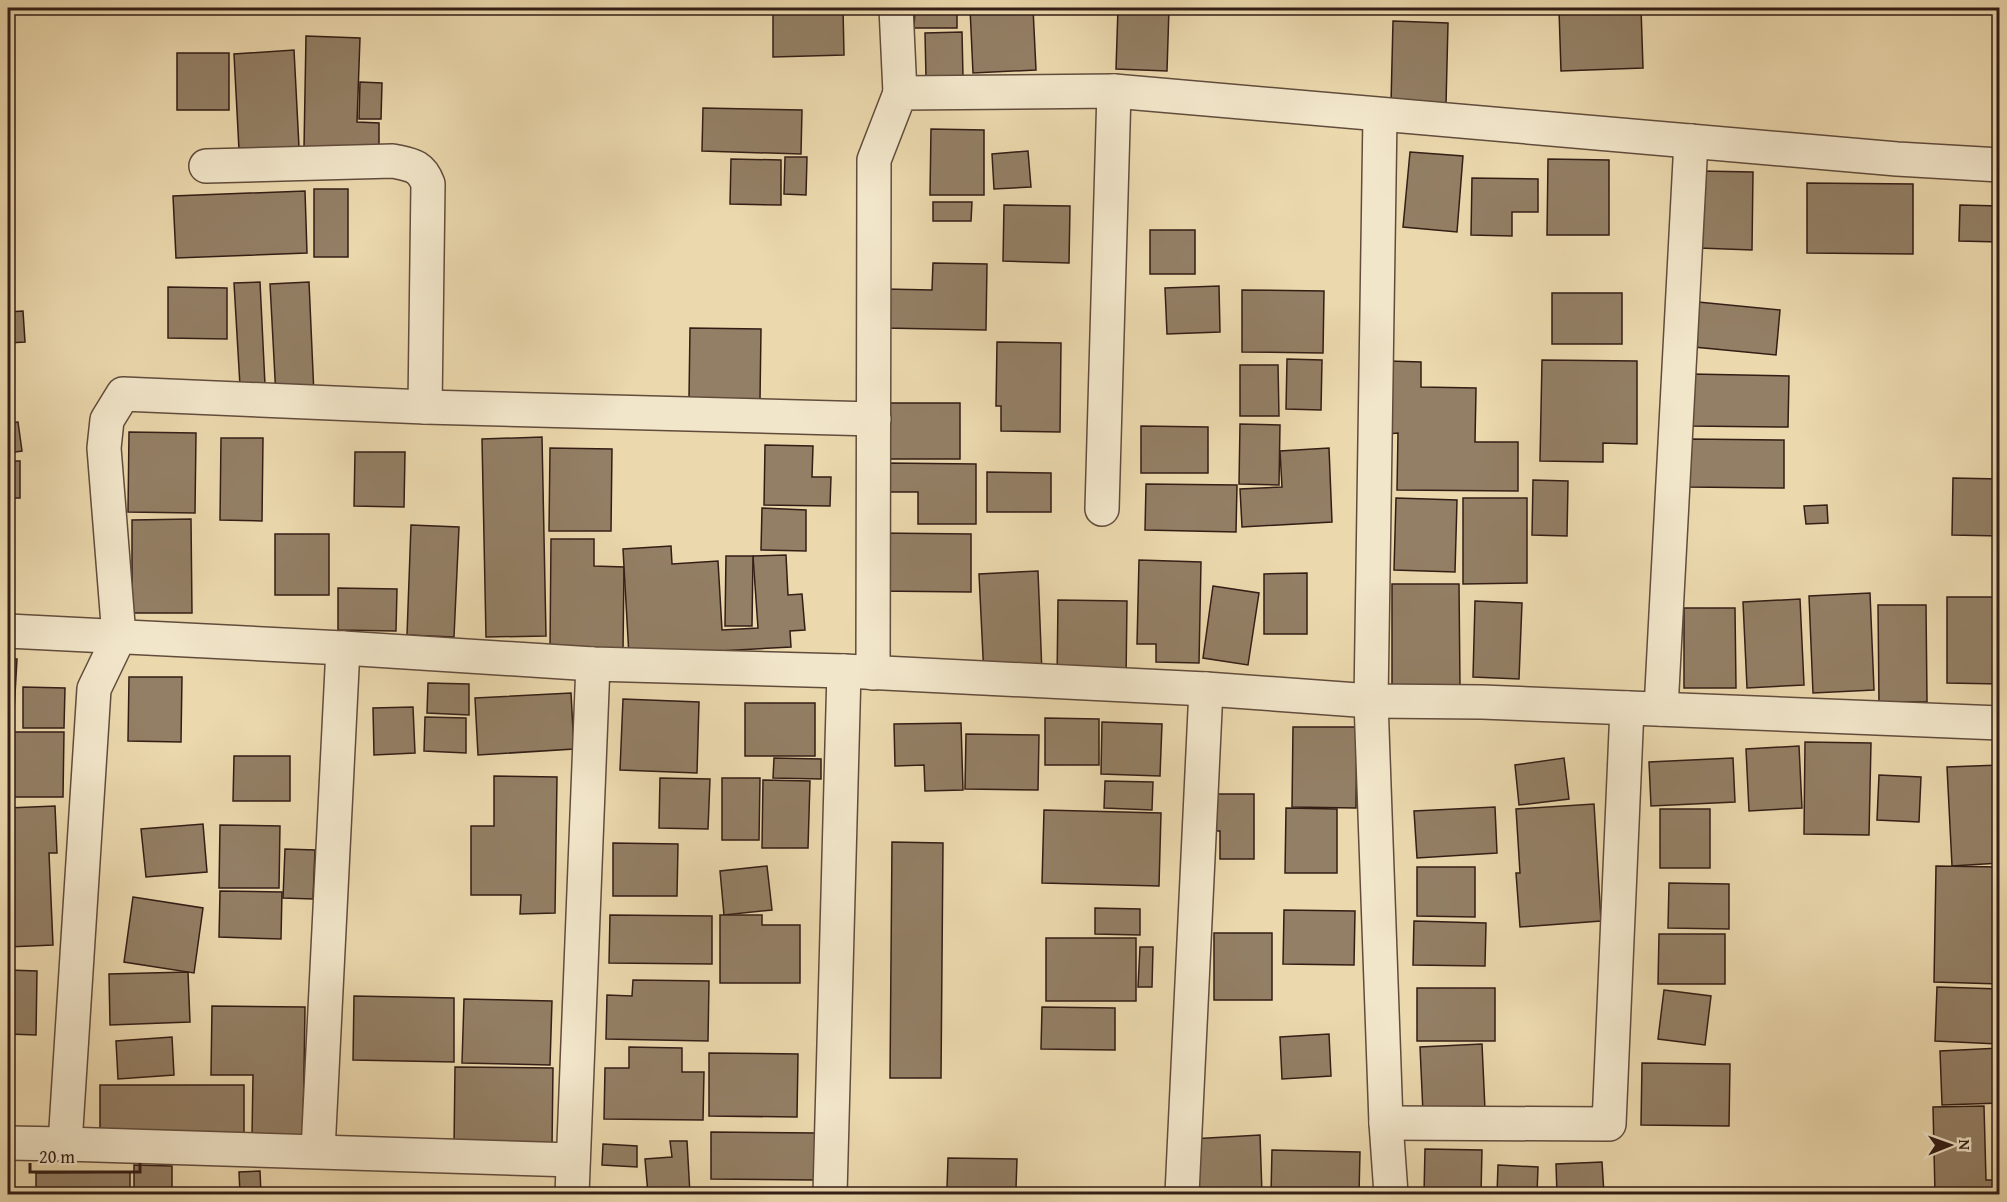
<svg xmlns="http://www.w3.org/2000/svg" width="2007" height="1202" viewBox="0 0 2007 1202" font-family="'Gentium Book Plus',serif">
<style>
.building{fill:#937f65;stroke:#331e16;stroke-width:1.5}
.lines{fill:none;stroke-linecap:round;stroke-linejoin:round}
.street-casing{stroke:#614c3c;stroke-width:36}
.street{stroke:#f2e6ca;stroke-width:33}
</style>
<rect width="100%" height="100%" fill="#ebd8ad"/>
<filter id="stains"><feTurbulence type="fractalNoise" baseFrequency=".00333" numOctaves="4"/><feColorMatrix values="0 0 0 0 .2 0 0 0 0 .09 0 0 0 0 .02 0 0 0 .5 -.17"/></filter>
<radialGradient id="worn" r=".72"><stop offset=".6" stop-color="#630" stop-opacity="0"/><stop offset="1" stop-color="#630" stop-opacity=".3"/></radialGradient>
<g class="building">
<polygon points="773,8 843,8 844,55 773,57"/>
<polygon points="915,8 957,8 957,28 914,28"/>
<polygon points="970,8 1033,8 1036,70 973,73"/>
<polygon points="1118,8 1169,8 1167,71 1116,69"/>
<polygon points="1620,8 1641,8 1643,68 1561,71 1559,10"/>
<rect x="1707" y="8" width="112" height="2"/>
<polygon points="1393,21 1448,23 1446,105 1391,104"/>
<polygon points="962,32 963,77 926,78 925,33"/>
<polygon points="306,36 360,38 357,122 379,123 379,149 304,148"/>
<polygon points="294,50 299,147 239,150 234,54"/>
<rect x="177" y="53" width="52" height="57"/>
<polygon points="360,82 382,83 381,119 359,119"/>
<polygon points="703,108 802,110 801,154 702,151"/>
<polygon points="931,129 984,130 984,195 930,195"/>
<polygon points="1028,151 1031,187 994,189 992,154"/>
<polygon points="1410,152 1463,156 1457,232 1403,227"/>
<polygon points="785,157 807,157 806,195 784,194"/>
<polygon points="731,159 781,160 781,205 730,204"/>
<polygon points="1548,159 1609,160 1609,235 1547,235"/>
<polygon points="1701,171 1753,172 1752,250 1699,248"/>
<polygon points="1472,178 1538,179 1538,212 1512,212 1512,236 1471,235"/>
<polygon points="1807,183 1913,184 1913,254 1807,253"/>
<rect x="314" y="189" width="34" height="68"/>
<polygon points="305,191 307,253 176,258 173,196"/>
<polygon points="933,202 972,202 971,221 933,221"/>
<polygon points="1004,205 1070,206 1069,263 1003,261"/>
<polygon points="1960,205 2000,206 2000,242 1959,241"/>
<rect x="1150" y="230" width="45" height="44"/>
<polygon points="933,263 987,264 986,330 885,328 886,289 932,290"/>
<polygon points="260,282 265,385 240,386 234,283"/>
<polygon points="309,282 314,395 276,397 270,284"/>
<polygon points="1219,286 1220,332 1167,334 1165,288"/>
<polygon points="168,287 227,288 227,339 168,338"/>
<polygon points="1242,290 1324,291 1323,353 1242,352"/>
<rect x="1552" y="293" width="70" height="51"/>
<polygon points="1698,302 1780,310 1776,355 1694,347"/>
<polygon points="23,311 25,342 8,343 8,312"/>
<polygon points="690,328 761,329 760,400 689,398"/>
<polygon points="997,342 1061,343 1060,432 1001,431 1001,406 996,406"/>
<polygon points="1287,359 1322,360 1321,410 1286,409"/>
<polygon points="1542,360 1637,361 1637,444 1603,443 1603,462 1540,461"/>
<polygon points="1388,361 1421,362 1421,387 1476,388 1475,442 1518,442 1518,491 1397,490 1398,433 1387,434"/>
<polygon points="1240,365 1278,365 1279,416 1240,416"/>
<polygon points="1691,374 1789,376 1788,427 1690,426"/>
<rect x="886" y="403" width="74" height="56"/>
<polygon points="18,422 22,451 8,453 8,423"/>
<polygon points="1240,424 1280,425 1279,485 1239,484"/>
<polygon points="1141,426 1208,427 1208,473 1141,473"/>
<polygon points="129,432 196,433 195,513 128,512"/>
<polygon points="542,437 546,636 486,637 482,439"/>
<polygon points="221,438 263,438 262,521 220,520"/>
<polygon points="1689,439 1784,440 1784,488 1688,487"/>
<polygon points="765,445 813,446 812,477 831,477 830,506 764,505"/>
<polygon points="550,448 612,449 611,531 549,531"/>
<polygon points="1329,448 1332,522 1242,527 1240,489 1282,487 1280,451"/>
<polygon points="355,452 405,452 404,507 354,506"/>
<rect x="8" y="461" width="12" height="37"/>
<polygon points="886,463 976,464 976,524 918,524 918,492 886,492"/>
<polygon points="987,472 1051,473 1051,512 987,512"/>
<polygon points="1953,478 2000,479 2000,536 1952,535"/>
<polygon points="1533,480 1568,481 1567,536 1532,535"/>
<polygon points="1146,484 1237,485 1236,532 1145,530"/>
<polygon points="1396,498 1457,500 1455,572 1394,570"/>
<polygon points="1463,498 1527,498 1527,583 1463,584"/>
<polygon points="1827,505 1828,523 1806,524 1804,506"/>
<polygon points="762,508 806,510 806,551 761,550"/>
<polygon points="191,519 192,613 132,613 132,520"/>
<polygon points="411,525 459,527 454,637 407,635"/>
<polygon points="877,533 971,534 971,592 876,591"/>
<rect x="275" y="534" width="54" height="61"/>
<polygon points="551,539 594,539 594,566 624,567 623,651 550,650"/>
<polygon points="671,546 672,564 718,561 722,630 758,628 753,556 786,555 788,595 802,594 805,630 790,631 791,647 629,656 623,549"/>
<polygon points="726,556 753,556 752,626 725,626"/>
<polygon points="1139,560 1201,562 1199,663 1156,662 1156,644 1137,644"/>
<polygon points="1038,571 1042,674 984,677 979,574"/>
<polygon points="1307,573 1307,634 1264,634 1264,574"/>
<polygon points="1392,584 1459,584 1460,687 1392,688"/>
<polygon points="1213,586 1259,593 1248,665 1203,658"/>
<polygon points="338,588 397,589 396,631 338,630"/>
<polygon points="1870,593 1874,690 1813,693 1809,596"/>
<polygon points="1947,597 2000,597 2000,684 1947,683"/>
<polygon points="1800,599 1804,685 1747,688 1743,602"/>
<polygon points="1058,600 1127,601 1126,681 1057,681"/>
<polygon points="1475,601 1522,603 1519,679 1473,677"/>
<polygon points="1878,605 1926,605 1927,702 1879,702"/>
<polygon points="1684,608 1735,608 1736,688 1684,688"/>
<polygon points="8,659 17,659 13,730 8,730"/>
<polygon points="129,677 182,677 181,742 128,741"/>
<polygon points="428,683 469,684 469,715 427,713"/>
<polygon points="23,687 65,688 64,728 23,728"/>
<polygon points="571,693 574,749 478,755 475,698"/>
<polygon points="623,699 699,702 697,773 620,770"/>
<rect x="745" y="703" width="70" height="53"/>
<polygon points="413,707 415,753 374,755 373,708"/>
<polygon points="425,717 466,718 466,753 424,751"/>
<polygon points="1045,718 1099,719 1099,765 1045,765"/>
<polygon points="1102,722 1162,724 1160,776 1101,774"/>
<polygon points="961,723 963,790 925,791 924,765 895,766 894,724"/>
<polygon points="1293,727 1357,727 1356,808 1292,807"/>
<polygon points="8,732 64,732 63,797 8,797"/>
<polygon points="966,734 1039,735 1038,790 965,789"/>
<polygon points="1805,742 1871,743 1869,835 1804,834"/>
<polygon points="1799,746 1802,808 1749,811 1746,749"/>
<polygon points="234,756 290,756 290,801 233,801"/>
<polygon points="774,758 821,759 821,779 773,778"/>
<polygon points="1564,758 1569,799 1519,805 1515,765"/>
<polygon points="1733,758 1735,802 1651,806 1649,762"/>
<polygon points="2000,765 2000,863 1952,866 1947,767"/>
<polygon points="1879,775 1921,777 1919,822 1877,820"/>
<polygon points="494,776 557,777 555,913 520,914 521,895 471,895 471,826 494,826"/>
<polygon points="660,778 710,779 708,829 659,828"/>
<polygon points="722,778 760,778 759,840 722,840"/>
<polygon points="763,780 810,781 808,848 762,848"/>
<polygon points="1105,781 1153,782 1152,810 1104,808"/>
<polygon points="1207,794 1254,794 1254,859 1220,859 1220,831 1206,831"/>
<polygon points="1594,804 1601,921 1520,927 1516,873 1520,873 1516,809"/>
<polygon points="55,806 57,853 49,853 53,945 8,947 8,808"/>
<polygon points="1495,807 1497,853 1417,858 1414,811"/>
<polygon points="1286,808 1337,809 1337,873 1285,873"/>
<rect x="1660" y="809" width="50" height="59"/>
<polygon points="1044,810 1161,813 1159,886 1042,883"/>
<polygon points="203,824 207,872 146,877 141,829"/>
<polygon points="220,825 280,826 279,888 219,888"/>
<polygon points="892,842 943,843 941,1078 890,1078"/>
<polygon points="613,843 678,844 677,896 613,896"/>
<polygon points="285,849 315,850 313,899 283,898"/>
<polygon points="767,866 772,910 724,915 720,871"/>
<polygon points="1936,866 2000,867 2000,984 1934,982"/>
<polygon points="1417,867 1475,867 1475,917 1417,916"/>
<polygon points="1669,883 1729,884 1729,929 1668,928"/>
<polygon points="220,891 282,892 281,939 219,937"/>
<polygon points="133,897 203,908 194,973 124,962"/>
<polygon points="1095,908 1140,909 1140,935 1095,934"/>
<polygon points="1284,910 1355,911 1354,965 1283,964"/>
<polygon points="610,915 712,916 712,964 609,963"/>
<polygon points="720,915 762,915 762,925 800,925 800,983 720,983"/>
<polygon points="1414,921 1486,923 1485,966 1413,965"/>
<rect x="1214" y="933" width="58" height="67"/>
<polygon points="1659,934 1725,934 1725,984 1658,984"/>
<rect x="1046" y="938" width="90" height="63"/>
<polygon points="1140,947 1153,947 1152,987 1138,987"/>
<polygon points="8,970 37,971 36,1035 8,1034"/>
<polygon points="188,972 190,1022 110,1025 109,974"/>
<polygon points="633,980 709,981 708,1041 606,1039 607,995 632,996"/>
<polygon points="1937,987 2000,989 1998,1044 1935,1041"/>
<rect x="1417" y="988" width="78" height="53"/>
<polygon points="1664,990 1711,996 1705,1045 1658,1039"/>
<polygon points="354,996 454,998 454,1062 353,1060"/>
<polygon points="464,999 552,1001 550,1065 462,1063"/>
<polygon points="212,1006 305,1007 303,1136 252,1136 253,1075 211,1075"/>
<polygon points="1042,1007 1115,1008 1115,1050 1041,1049"/>
<polygon points="1329,1034 1331,1076 1282,1079 1280,1037"/>
<polygon points="172,1037 174,1075 118,1079 116,1041"/>
<polygon points="1482,1044 1485,1110 1423,1113 1420,1047"/>
<polygon points="629,1047 682,1048 682,1072 704,1072 703,1120 604,1119 605,1068 629,1068"/>
<polygon points="2000,1048 2000,1103 1942,1105 1940,1051"/>
<polygon points="709,1053 798,1054 797,1117 709,1116"/>
<polygon points="1642,1063 1730,1064 1729,1126 1641,1125"/>
<polygon points="455,1067 553,1068 552,1147 454,1146"/>
<rect x="100" y="1085" width="144" height="52"/>
<polygon points="1984,1106 1986,1180 2000,1180 2000,1194 1935,1194 1933,1107"/>
<polygon points="711,1132 815,1133 815,1180 711,1179"/>
<polygon points="1260,1135 1262,1194 1194,1194 1191,1139"/>
<polygon points="670,1141 687,1141 690,1194 648,1194 645,1159 672,1157"/>
<polygon points="603,1144 637,1146 637,1167 602,1165"/>
<polygon points="1425,1149 1482,1150 1481,1194 1424,1194"/>
<polygon points="1272,1150 1360,1152 1359,1194 1271,1194"/>
<polygon points="948,1158 1017,1159 1016,1188 947,1188"/>
<polygon points="1602,1162 1604,1194 1557,1194 1556,1164"/>
<polygon points="134,1165 172,1166 172,1194 134,1194"/>
<polygon points="1498,1165 1538,1167 1537,1194 1497,1194"/>
<polygon points="260,1171 261,1194 240,1194 239,1172"/>
<polygon points="130,1172 130,1194 36,1194 36,1173"/>
</g>
<g class="lines">
<defs>
<g id="street">
<polyline points="896,8 900,93"/>
<polyline points="1380,115 1371,701 1386,1123 1391,1194"/>
<path d="M206,166L393,161C411,165 421,165 428,184L425,407"/>
<polyline points="1102,509 1114,91"/>
<polyline points="8,631 343,648 593,664 844,671 1206,689 1371,701 1482,702 2000,723"/>
<polyline points="873,673 874,160 900,93 1114,91 1897,159 2000,165"/>
<polyline points="1661,709 1691,141"/>
<polyline points="1386,1123 1609,1124 1627,708"/>
<polyline points="8,1143 65,1144 573,1160"/>
<polyline points="65,1144 94,689 119,637 104,448 107,420 123,394 425,407 874,419"/>
<polyline points="318,1151 343,648"/>
<polyline points="572,1194 593,664"/>
<polyline points="830,1194 844,671"/>
<polyline points="1182,1194 1206,689"/>
</g>
</defs>
<use href="#street" class="street-casing"/>
<use href="#street" class="street"/>
</g>
<rect width="2007" height="1202" fill="none" stroke="#ebd8ad" stroke-width="30"/>
<rect x="9" y="9" width="1989" height="1184" fill="none" stroke="#331e16" stroke-width="3"/>
<rect x="15" y="15" width="1977" height="1172" fill="none" stroke="#331e16" stroke-width="1.5"/>
<g transform="translate(1950 1145) rotate(89)" stroke="#f2e6ca" stroke-width="4.5" paint-order="stroke">
<path d="M0-4.5L10 22L0 15L-10 22Z" fill="#331e16"/>
<text y="-9" font-size="16" font-weight="bold" text-anchor="middle" fill="#331e16">N</text>
</g>
<path d="M30 1163v9h110v-9" fill="none" stroke="#331e16" stroke-width="3"/>
<text x="39" y="1163" font-size="18" fill="#331e16" stroke="#f2e6ca" stroke-width="4.5" paint-order="stroke">20 m</text>
<rect width="100%" height="100%" filter="url(#stains)"/>
<rect width="100%" height="100%" fill="url(#worn)"/>
</svg>
